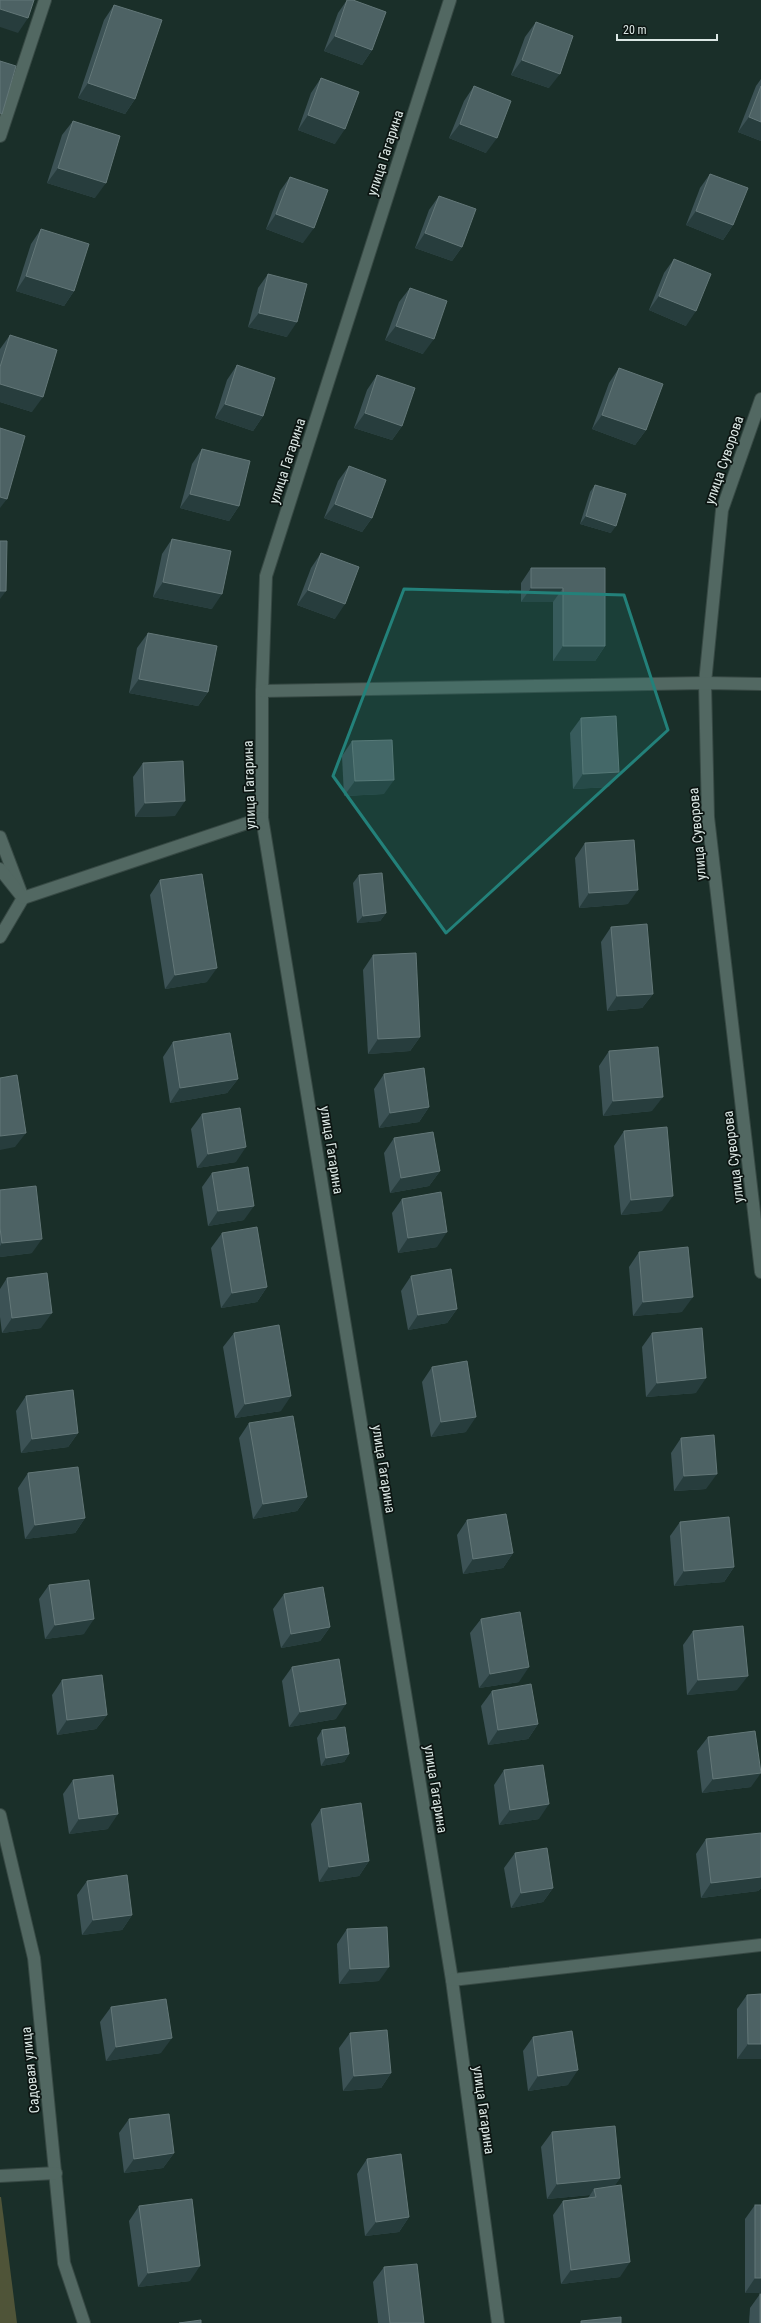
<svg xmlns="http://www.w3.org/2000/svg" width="761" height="2323" viewBox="0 0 761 2323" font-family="'Roboto Condensed',sans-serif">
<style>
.green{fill:#4f5438}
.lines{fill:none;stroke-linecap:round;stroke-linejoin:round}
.minor-casing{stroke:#374944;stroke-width:14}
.minor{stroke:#526862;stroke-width:12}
.wall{fill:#3c5255}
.shaded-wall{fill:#273d3d}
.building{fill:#4d6264;stroke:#637778}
.marked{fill:#23817a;fill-opacity:0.2;stroke:#23817a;stroke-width:3;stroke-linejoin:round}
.labels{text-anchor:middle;stroke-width:3.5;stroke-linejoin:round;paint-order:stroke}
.street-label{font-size:14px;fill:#dbe7e4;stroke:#0c1512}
</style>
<rect width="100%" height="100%" fill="#1a2f29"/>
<polygon class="green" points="0,2197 1,2197 17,2323 0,2323"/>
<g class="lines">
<defs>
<g id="minor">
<polyline points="450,0 266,576 262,691 262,818 452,1980 498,2323"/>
<polyline points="0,136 45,0"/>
<polyline points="761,399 722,510 705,683 708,817 761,1272"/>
<polyline points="262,691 705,683 761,684"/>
<polyline points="0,837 23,898 0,937"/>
<polyline points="0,869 23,898 262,818"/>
<polyline points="0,1815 34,1958 64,2263 84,2323"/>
<polyline points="452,1980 761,1945"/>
<polyline points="0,2176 56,2173"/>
</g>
</defs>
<use href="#minor" class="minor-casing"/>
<use href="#minor" class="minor"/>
</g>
<g class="wall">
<polygon points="347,0 353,0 372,50 362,65 324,51 338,13"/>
<polygon points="114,5 135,99 125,114 78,98 104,20"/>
<polygon points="536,22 549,88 511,75 525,37"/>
<polygon points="321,78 335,144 298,130 311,93"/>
<polygon points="761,79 761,141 738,132 756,86"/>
<polygon points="474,86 486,153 449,138 464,101"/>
<polygon points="73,121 95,198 47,183 62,135"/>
<polygon points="710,174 733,225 723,240 686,225 700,188"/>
<polygon points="290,177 303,243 266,229 280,191"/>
<polygon points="439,196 462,247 452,261 415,248 429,210"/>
<polygon points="41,229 74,291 64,306 16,291 31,244"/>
<polygon points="674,259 686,326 649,310 664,273"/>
<polygon points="268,274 287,337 248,327 258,288"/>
<polygon points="410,288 423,354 385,340 399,302"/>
<polygon points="10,335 32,412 0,402 0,349"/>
<polygon points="237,365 263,416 253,431 215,418 227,380"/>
<polygon points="619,368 646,430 635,445 592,429 609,383"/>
<polygon points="377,375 402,426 392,440 354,428 367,390"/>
<polygon points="202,449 239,506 229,521 180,508 192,464"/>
<polygon points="349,466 372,518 362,532 324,518 338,481"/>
<polygon points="595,485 611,533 580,524 590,492"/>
<polygon points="172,539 212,609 153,597 162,554"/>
<polygon points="321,553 335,619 297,605 311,568"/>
<polygon points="531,568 605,568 605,646 595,661 553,661 553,602 521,602 521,583"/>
<polygon points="148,633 208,692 198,706 129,693 137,648"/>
<polygon points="581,718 609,787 573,789 570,733"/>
<polygon points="352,741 384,794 344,796 342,756"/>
<polygon points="143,763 175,816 135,817 133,777"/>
<polygon points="585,843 628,904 579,908 575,858"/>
<polygon points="359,875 386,913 380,921 357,923 353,883"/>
<polygon points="160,880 207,982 165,989 150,895"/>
<polygon points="611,927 653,994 642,1008 607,1011 601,942"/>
<polygon points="373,955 420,1037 410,1051 368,1054 363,970"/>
<polygon points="173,1042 238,1079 227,1093 170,1103 163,1057"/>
<polygon points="609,1051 652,1111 603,1116 599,1066"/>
<polygon points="384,1074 429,1107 419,1122 379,1128 374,1089"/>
<polygon points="202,1114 236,1162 197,1168 191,1129"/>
<polygon points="624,1131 662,1211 621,1215 614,1146"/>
<polygon points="394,1138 440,1171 429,1186 390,1193 384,1153"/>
<polygon points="212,1173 244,1220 208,1226 202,1187"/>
<polygon points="0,1190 32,1253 0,1257"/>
<polygon points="402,1199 437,1247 398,1253 392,1213"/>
<polygon points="222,1233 267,1287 257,1302 221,1308 211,1248"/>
<polygon points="639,1252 682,1312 633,1316 629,1267"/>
<polygon points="411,1276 457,1309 447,1323 408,1330 401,1291"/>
<polygon points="7,1278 41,1328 2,1333 0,1317 0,1289"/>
<polygon points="234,1333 281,1411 235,1418 223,1347"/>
<polygon points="652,1333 696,1393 646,1397 642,1347"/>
<polygon points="432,1367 466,1432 431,1437 422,1382"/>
<polygon points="26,1396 78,1433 68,1447 21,1453 16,1411"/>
<polygon points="249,1423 307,1497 297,1511 253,1519 239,1438"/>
<polygon points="681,1438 706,1489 674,1491 671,1453"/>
<polygon points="28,1473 85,1518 75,1533 25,1539 18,1488"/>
<polygon points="467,1520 513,1553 503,1568 463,1574 457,1535"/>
<polygon points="680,1522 734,1567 724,1582 674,1586 670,1536"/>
<polygon points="49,1585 84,1634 45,1639 39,1599"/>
<polygon points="284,1594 330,1627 320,1641 281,1648 273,1609"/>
<polygon points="481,1619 519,1682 479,1688 470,1633"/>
<polygon points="693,1631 737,1690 687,1695 683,1645"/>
<polygon points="292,1667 336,1719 289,1727 282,1681"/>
<polygon points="62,1680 107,1715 96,1729 57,1735 52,1695"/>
<polygon points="492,1691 538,1724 528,1739 488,1745 481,1706"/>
<polygon points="322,1730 349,1754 344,1762 321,1766 317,1738"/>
<polygon points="708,1737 751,1787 702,1793 697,1751"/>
<polygon points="504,1770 539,1819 499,1825 494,1785"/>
<polygon points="73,1780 108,1829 69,1834 63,1794"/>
<polygon points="321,1809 369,1861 359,1876 319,1882 311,1824"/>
<polygon points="761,1833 761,1888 758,1891 701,1898 696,1854 706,1839"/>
<polygon points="515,1853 553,1888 543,1902 511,1908 504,1868"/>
<polygon points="87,1881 132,1915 122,1930 82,1935 77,1895"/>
<polygon points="347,1929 379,1981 339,1984 337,1944"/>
<polygon points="747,1995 761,2059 737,2059 737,2009"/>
<polygon points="111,2007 161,2053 106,2061 100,2022"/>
<polygon points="350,2033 391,2073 381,2088 343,2091 339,2048"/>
<polygon points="533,2037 568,2085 528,2091 523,2051"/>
<polygon points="129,2119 174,2153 163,2168 124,2173 119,2133"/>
<polygon points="552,2132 620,2178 614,2186 620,2277 561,2284 553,2215 563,2201 588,2198 590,2195 547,2199 541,2147"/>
<polygon points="367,2159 409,2217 399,2232 365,2236 357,2174"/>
<polygon points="755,2205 761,2293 745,2293 745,2219"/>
<polygon points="139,2206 190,2281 138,2287 129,2221"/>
<polygon points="384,2267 424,2323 378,2323 373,2282"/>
<polygon points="760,2294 761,2323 749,2323 750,2308"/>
</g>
<g class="shaded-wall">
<polygon points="0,9 28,18 18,33 0,27"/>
<polygon points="335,36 372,50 362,65 324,51"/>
<polygon points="522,60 560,74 549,88 511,75"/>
<polygon points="88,83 135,99 125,114 78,98"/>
<polygon points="308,115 345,129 335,144 298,130"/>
<polygon points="749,117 761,122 761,141 738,132"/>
<polygon points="460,124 497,138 486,153 449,138"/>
<polygon points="58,168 106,183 95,198 47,183"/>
<polygon points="696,211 733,225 723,240 686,225"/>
<polygon points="276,214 314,228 303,243 266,229"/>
<polygon points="425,233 462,247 452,261 415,248"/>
<polygon points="26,276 74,291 64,306 16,291"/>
<polygon points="659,296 696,311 686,326 649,310"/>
<polygon points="259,313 297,322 287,337 248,327"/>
<polygon points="396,326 434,339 423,354 385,340"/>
<polygon points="0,384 43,397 32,412 0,402"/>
<polygon points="225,404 263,416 253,431 215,418"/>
<polygon points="365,413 402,426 392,440 354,428"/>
<polygon points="602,415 646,430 635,445 592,429"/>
<polygon points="190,494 239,506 229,521 180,508"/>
<polygon points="0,497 7,499 0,508"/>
<polygon points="335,504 372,518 362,532 324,518"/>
<polygon points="586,516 616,526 611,533 580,524"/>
<polygon points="163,582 222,594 212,609 153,597"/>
<polygon points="531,588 563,588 553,602 521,602"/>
<polygon points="308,590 345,604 335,619 297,605"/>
<polygon points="0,591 6,591 0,599"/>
<polygon points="563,646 605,646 595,661 553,661"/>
<polygon points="139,679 208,692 198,706 129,693"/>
<polygon points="619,772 609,787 573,789 583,774"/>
<polygon points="394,780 384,794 344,796 355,781"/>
<polygon points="185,801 175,816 135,817 145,803"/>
<polygon points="638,890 628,904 579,908 589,893"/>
<polygon points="386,913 380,921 357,923 363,916"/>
<polygon points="217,968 207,982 165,989 175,975"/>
<polygon points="653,994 642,1008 607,1011 617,996"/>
<polygon points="420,1037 410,1051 368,1054 378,1039"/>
<polygon points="238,1079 227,1093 170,1103 180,1088"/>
<polygon points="663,1097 652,1111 603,1116 613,1101"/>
<polygon points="429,1107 419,1122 379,1128 390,1113"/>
<polygon points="26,1133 15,1147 0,1150 0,1136"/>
<polygon points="246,1147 236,1162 197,1168 208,1154"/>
<polygon points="440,1171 429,1186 390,1193 401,1178"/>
<polygon points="673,1196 662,1211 621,1215 631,1200"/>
<polygon points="254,1206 244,1220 208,1226 218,1211"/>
<polygon points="447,1232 437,1247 398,1253 408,1238"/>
<polygon points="42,1239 32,1253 0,1257 0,1246 2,1243"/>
<polygon points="267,1287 257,1302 221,1308 232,1293"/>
<polygon points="693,1297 682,1312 633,1316 643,1302"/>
<polygon points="457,1309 447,1323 408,1330 418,1315"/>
<polygon points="52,1313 41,1328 2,1333 12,1318"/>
<polygon points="706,1378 696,1393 646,1397 657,1383"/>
<polygon points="291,1396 281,1411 235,1418 245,1404"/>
<polygon points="476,1417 466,1432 431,1437 441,1422"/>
<polygon points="78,1433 68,1447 21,1453 32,1439"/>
<polygon points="717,1474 706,1489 674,1491 684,1476"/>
<polygon points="307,1497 297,1511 253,1519 263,1504"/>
<polygon points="85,1518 75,1533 25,1539 35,1525"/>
<polygon points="513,1553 503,1568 463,1574 473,1559"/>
<polygon points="734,1567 724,1582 674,1586 684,1571"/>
<polygon points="94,1619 84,1634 45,1639 55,1625"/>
<polygon points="330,1627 320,1641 281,1648 291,1634"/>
<polygon points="529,1667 519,1682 479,1688 490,1674"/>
<polygon points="748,1676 737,1690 687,1695 698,1680"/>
<polygon points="346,1704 336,1719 289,1727 300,1712"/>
<polygon points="107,1715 96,1729 57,1735 67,1720"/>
<polygon points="538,1724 528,1739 488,1745 498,1730"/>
<polygon points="349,1754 344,1762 321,1766 326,1758"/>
<polygon points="761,1773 751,1787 702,1793 713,1779"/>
<polygon points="549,1804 539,1819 499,1825 510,1810"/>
<polygon points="118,1814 108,1829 69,1834 79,1819"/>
<polygon points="369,1861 359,1876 319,1882 329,1867"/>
<polygon points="761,1877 761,1888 758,1891 701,1898 711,1883"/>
<polygon points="553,1888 543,1902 511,1908 521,1893"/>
<polygon points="132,1915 122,1930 82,1935 93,1920"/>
<polygon points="389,1967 379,1981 339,1984 350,1969"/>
<polygon points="172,2038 161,2053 106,2061 116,2047"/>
<polygon points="748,2044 761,2044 761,2059 737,2059"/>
<polygon points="578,2070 568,2085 528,2091 538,2076"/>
<polygon points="391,2073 381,2088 343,2091 354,2076"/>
<polygon points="174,2153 163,2168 124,2173 134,2159"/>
<polygon points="620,2178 610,2193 594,2189 590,2195 547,2199 557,2184"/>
<polygon points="409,2217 399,2232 365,2236 376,2222"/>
<polygon points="630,2262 620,2277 561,2284 571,2270"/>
<polygon points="200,2266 190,2281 138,2287 148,2273"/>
<polygon points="755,2278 761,2278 761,2293 745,2293"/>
</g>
<g class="building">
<polygon points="0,0 34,0 28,18 0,9"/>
<polygon points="347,0 353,0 386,12 372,50 335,36"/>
<polygon points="114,5 162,20 135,99 88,83"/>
<polygon points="536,22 573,36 560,74 522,60"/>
<polygon points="0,61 16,66 2,114 0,113"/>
<polygon points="321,78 359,92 345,129 308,115"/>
<polygon points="474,86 511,101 497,138 460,124"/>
<polygon points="761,86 761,122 749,117"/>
<polygon points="73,121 120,136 106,183 58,168"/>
<polygon points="710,174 748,188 733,225 696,211"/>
<polygon points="290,177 328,190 314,228 276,214"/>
<polygon points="439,196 476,209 462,247 425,233"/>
<polygon points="41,229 89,244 74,291 26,276"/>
<polygon points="674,259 711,274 696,311 659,296"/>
<polygon points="268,274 307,284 297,322 259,313"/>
<polygon points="410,288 447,301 434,339 396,326"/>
<polygon points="10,335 57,350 43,397 0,384 0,367"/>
<polygon points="237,365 275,378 263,416 225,404"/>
<polygon points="619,368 663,384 646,430 602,415"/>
<polygon points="377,375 415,388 402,426 365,413"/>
<polygon points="0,428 25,436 7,499 0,497"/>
<polygon points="202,449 250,461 239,506 190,494"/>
<polygon points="349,466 386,480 372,518 335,504"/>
<polygon points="595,485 626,494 616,526 586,516"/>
<polygon points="172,539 231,551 222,594 163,582"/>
<polygon points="0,541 7,541 6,591 0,591"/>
<polygon points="321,553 359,567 345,604 308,590"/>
<polygon points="531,568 605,568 605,646 563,646 563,588 531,588"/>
<polygon points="148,633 217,646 208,692 139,679"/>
<polygon points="616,716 619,772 583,774 581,718"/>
<polygon points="392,740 394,780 355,781 352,741"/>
<polygon points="183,761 185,801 145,803 143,763"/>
<polygon points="634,840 638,890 589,893 585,843"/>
<polygon points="382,873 386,913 363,916 359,875"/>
<polygon points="202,874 217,968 175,975 160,880"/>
<polygon points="647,924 653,994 617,996 611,927"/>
<polygon points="416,953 420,1037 378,1039 373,955"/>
<polygon points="230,1033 238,1079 180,1088 173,1042"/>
<polygon points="658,1047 663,1097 613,1101 609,1051"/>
<polygon points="424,1068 429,1107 390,1113 384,1074"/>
<polygon points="17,1075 26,1133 0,1136 0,1078"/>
<polygon points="240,1108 246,1147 208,1154 202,1114"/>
<polygon points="667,1127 673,1196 631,1200 624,1131"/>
<polygon points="433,1132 440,1171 401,1178 394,1138"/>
<polygon points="248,1167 254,1206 218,1211 212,1173"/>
<polygon points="36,1186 42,1239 2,1243 0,1228 0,1190"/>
<polygon points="441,1192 447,1232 408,1238 402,1199"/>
<polygon points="257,1227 267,1287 232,1293 222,1233"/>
<polygon points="688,1247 693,1297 643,1302 639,1252"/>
<polygon points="451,1269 457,1309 418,1315 411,1276"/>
<polygon points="47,1273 52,1313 12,1318 7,1278"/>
<polygon points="279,1325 291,1396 245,1404 234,1333"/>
<polygon points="702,1328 706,1378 657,1383 652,1333"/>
<polygon points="467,1361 476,1417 441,1422 432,1367"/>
<polygon points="73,1390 78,1433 32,1439 26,1396"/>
<polygon points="293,1416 307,1497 263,1504 249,1423"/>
<polygon points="714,1435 717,1474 684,1476 681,1438"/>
<polygon points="78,1467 85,1518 35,1525 28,1473"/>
<polygon points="506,1514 513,1553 473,1559 467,1520"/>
<polygon points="729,1517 734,1567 684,1571 680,1522"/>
<polygon points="89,1580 94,1619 55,1625 49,1585"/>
<polygon points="323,1587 330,1627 291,1634 284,1594"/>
<polygon points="520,1612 529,1667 490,1674 481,1619"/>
<polygon points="743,1626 748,1676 698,1680 693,1631"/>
<polygon points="339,1659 346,1704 300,1712 292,1667"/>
<polygon points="102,1675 107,1715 67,1720 62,1680"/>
<polygon points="531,1684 538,1724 498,1730 492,1691"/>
<polygon points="345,1727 349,1754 326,1758 322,1730"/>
<polygon points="755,1731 761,1773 713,1779 708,1737"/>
<polygon points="543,1765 549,1804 510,1810 504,1770"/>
<polygon points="113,1775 118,1814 79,1819 73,1780"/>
<polygon points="361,1803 369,1861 329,1867 321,1809"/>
<polygon points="761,1833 761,1877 711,1883 706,1839"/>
<polygon points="547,1848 553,1888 521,1893 515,1853"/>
<polygon points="127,1875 132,1915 93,1920 87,1881"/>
<polygon points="387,1927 389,1967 350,1969 347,1929"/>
<polygon points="761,1994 761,2044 748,2044 747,1995"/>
<polygon points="166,1999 172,2038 116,2047 111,2007"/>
<polygon points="387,2030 391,2073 354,2076 350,2033"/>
<polygon points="572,2031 578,2070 538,2076 533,2037"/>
<polygon points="169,2114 174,2153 134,2159 129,2119"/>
<polygon points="615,2126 620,2178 557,2184 552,2132"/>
<polygon points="401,2154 409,2217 376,2222 367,2159"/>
<polygon points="621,2185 630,2262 571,2270 563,2201 596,2197 594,2189"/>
<polygon points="192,2199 200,2266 148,2273 139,2206"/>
<rect x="755" y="2205" width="6" height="73"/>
<polygon points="417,2264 424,2323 390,2323 384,2267"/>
<rect x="760" y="2294" width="1" height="29"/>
<polygon points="621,2317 621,2323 581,2323 581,2321"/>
<polygon points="201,2320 201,2323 179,2323"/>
</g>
<path class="marked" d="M404,589L624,595L668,730L446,933L333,776Z"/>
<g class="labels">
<g class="street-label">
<text transform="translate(385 153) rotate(-72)" y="5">улица Гагарина</text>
<text transform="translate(724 460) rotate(-71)" y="5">улица Суворова</text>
<text transform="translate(287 461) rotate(-72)" y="5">улица Гагарина</text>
<text transform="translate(249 785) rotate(-92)" y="5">улица Гагарина</text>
<text transform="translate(697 834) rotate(-95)" y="5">улица Суворова</text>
<text transform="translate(332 1150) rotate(81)" y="5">улица Гагарина</text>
<text transform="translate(733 1157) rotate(-97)" y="5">улица Суворова</text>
<text transform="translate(384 1469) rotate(81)" y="5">улица Гагарина</text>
<text transform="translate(436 1789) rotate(81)" y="5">улица Гагарина</text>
<text transform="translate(30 2070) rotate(-96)" y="5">Садовая улица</text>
<text transform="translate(484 2110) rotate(82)" y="5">улица Гагарина</text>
</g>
</g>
<path d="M617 34v6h100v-6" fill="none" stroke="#dbe7e4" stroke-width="2"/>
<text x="623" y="34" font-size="12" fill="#dbe7e4" stroke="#0c1512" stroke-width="3" paint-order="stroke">20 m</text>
</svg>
